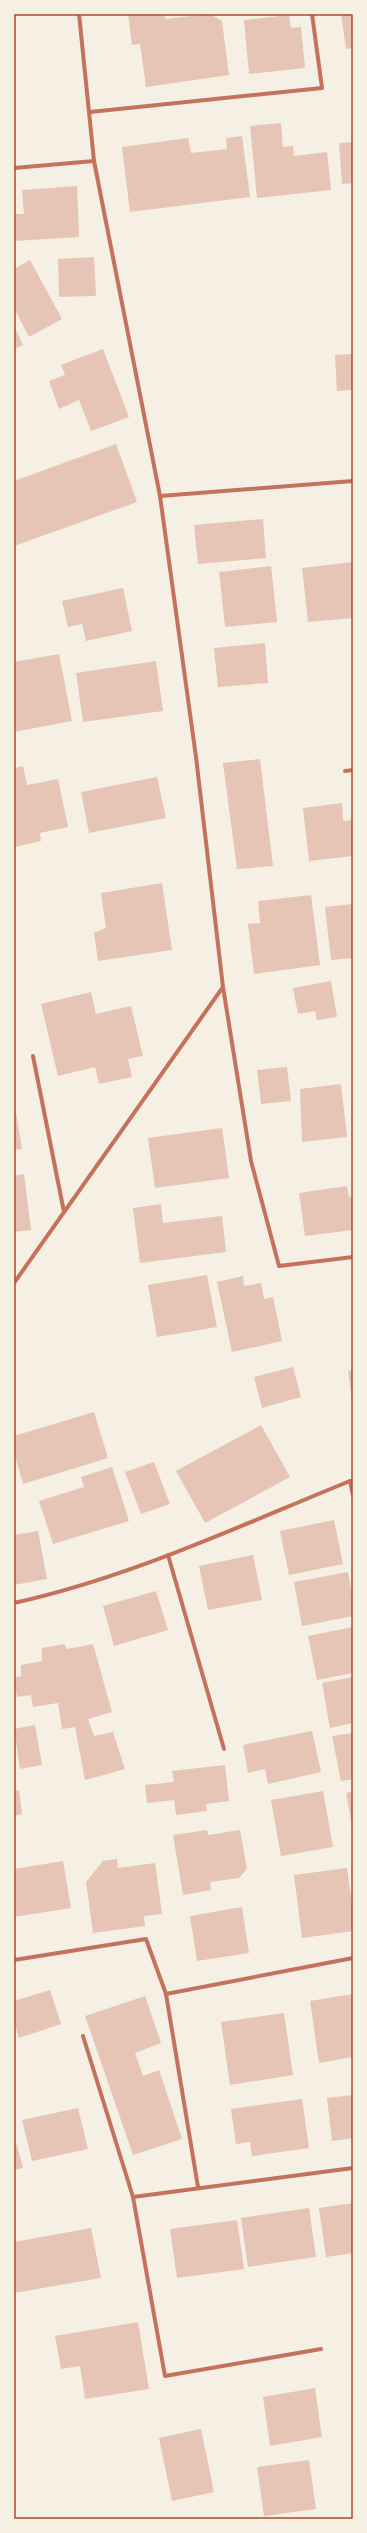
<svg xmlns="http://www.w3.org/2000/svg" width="367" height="2533" viewBox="0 0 367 2533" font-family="Helvetica,sans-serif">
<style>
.building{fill:#e6c5b7}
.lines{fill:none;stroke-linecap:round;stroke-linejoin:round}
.minor{stroke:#c5725c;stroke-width:4}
.neatline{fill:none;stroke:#b5482f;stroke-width:1.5}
</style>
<rect width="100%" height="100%" fill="#f6efe4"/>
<g class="building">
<polygon points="128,14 165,14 165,19 210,14 222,21 229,75 146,87 140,44 132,45"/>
<polygon points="341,14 353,14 353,48 346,49"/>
<polygon points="289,15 291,28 301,27 305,68 249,74 244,20"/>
<polygon points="281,123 283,147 293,146 294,156 327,152 331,190 257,198 250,126"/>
<polygon points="242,136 250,197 130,212 122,147 188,138 191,153 227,149 226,138"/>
<polygon points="353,142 353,183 342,184 339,143"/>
<polygon points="77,186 79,237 14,241 14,214 24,214 22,190"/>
<polygon points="94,257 96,296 59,297 58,259"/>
<polygon points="30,260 62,319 29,337 14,308 14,269"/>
<polygon points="14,326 23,345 14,349"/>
<polygon points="103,349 129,417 91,431 79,400 59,409 49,381 65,375 61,365"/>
<polygon points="353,354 353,390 337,391 335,355"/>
<polygon points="116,444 137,502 14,546 14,481"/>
<polygon points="263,519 266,558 198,564 194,525"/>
<polygon points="353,562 353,618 308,622 302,568"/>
<polygon points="271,566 277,622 225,627 219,572"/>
<polygon points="123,588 132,631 86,641 82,624 68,627 62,601"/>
<polygon points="265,643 268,683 218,687 214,648"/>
<polygon points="59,654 72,721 14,732 14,662"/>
<polygon points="156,661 163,711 83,722 76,673"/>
<polygon points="260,759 273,866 237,869 223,763"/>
<polygon points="23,766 27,785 58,779 68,827 40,833 41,841 14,847 14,768"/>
<polygon points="157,777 166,818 89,833 81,792"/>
<polygon points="342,803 343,821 353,820 353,856 309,861 303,808"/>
<polygon points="162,883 172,950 98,961 94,933 106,928 101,893"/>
<polygon points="311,895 320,965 254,974 248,924 260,923 258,901"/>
<polygon points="353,904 353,958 331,960 325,907"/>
<polygon points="331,981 337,1017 317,1020 315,1011 298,1014 293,988"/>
<polygon points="91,992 96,1014 131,1006 143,1056 128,1059 132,1077 99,1084 95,1067 58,1076 41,1004"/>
<polygon points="287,1067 291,1101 261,1104 257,1070"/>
<polygon points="341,1084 347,1137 302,1142 300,1089"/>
<polygon points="14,1101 22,1149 14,1150"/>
<polygon points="222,1128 229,1178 155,1188 148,1138"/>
<polygon points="24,1174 31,1230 14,1232 14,1176"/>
<polygon points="347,1186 349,1197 353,1196 353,1230 305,1236 299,1193"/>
<polygon points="161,1204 163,1223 222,1216 226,1252 140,1263 133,1208"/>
<polygon points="207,1275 217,1327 157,1337 148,1285"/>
<polygon points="243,1276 244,1286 261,1283 264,1299 273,1297 282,1341 232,1352 217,1282"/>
<polygon points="293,1367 301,1397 262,1408 254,1377"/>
<polygon points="353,1370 353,1398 352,1398 348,1371"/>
<polygon points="94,1412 108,1458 23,1484 14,1452 14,1436"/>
<polygon points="261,1425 290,1477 205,1523 176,1471"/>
<polygon points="154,1462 170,1504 141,1514 125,1472"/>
<polygon points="112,1467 129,1521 53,1544 39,1501 84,1487 81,1477"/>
<polygon points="334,1520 343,1564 289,1575 280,1531"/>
<polygon points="38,1531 47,1579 14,1585 14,1535"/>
<polygon points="253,1555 262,1600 208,1610 199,1566"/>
<polygon points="348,1572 353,1601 353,1616 302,1626 294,1582"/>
<polygon points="156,1591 168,1630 114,1646 103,1606"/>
<polygon points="353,1627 353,1673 317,1680 308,1636"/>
<polygon points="64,1644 67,1649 93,1644 112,1712 88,1719 94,1736 113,1732 125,1769 85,1780 75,1727 62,1729 58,1703 33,1707 31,1695 17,1697 14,1678 21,1676 21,1665 42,1661 42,1648"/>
<polygon points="353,1677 353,1723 330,1728 322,1683"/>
<polygon points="35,1725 42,1765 20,1769 14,1729"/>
<polygon points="312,1731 321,1772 268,1784 265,1769 248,1773 243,1745"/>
<polygon points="353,1733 353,1779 341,1781 332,1736"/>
<polygon points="225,1765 229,1801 206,1804 207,1811 176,1815 174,1800 147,1803 145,1785 174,1782 172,1771"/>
<polygon points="19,1790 22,1814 14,1816 14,1791"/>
<polygon points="323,1791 333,1847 281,1856 271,1800"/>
<polygon points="353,1791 353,1826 352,1826 346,1793"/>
<polygon points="207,1830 208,1835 240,1830 247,1869 239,1878 210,1882 211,1890 183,1895 173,1835"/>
<polygon points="117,1859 118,1868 155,1863 162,1914 144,1916 145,1926 93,1933 86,1882 103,1861"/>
<polygon points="63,1861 71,1908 14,1917 14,1869"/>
<polygon points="347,1868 353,1912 353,1931 302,1938 294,1875"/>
<polygon points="242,1907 249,1953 197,1961 190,1916"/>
<polygon points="50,1990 61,2024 19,2038 14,2021 14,2001"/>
<polygon points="353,1994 353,2057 319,2063 310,2001"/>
<polygon points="145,1996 161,2043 135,2053 143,2076 159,2070 182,2139 133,2155 85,2016"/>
<polygon points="284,2013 293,2075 230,2085 221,2022"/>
<polygon points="353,2095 353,2138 332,2141 327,2098"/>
<polygon points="302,2099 309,2148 252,2156 250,2142 236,2144 231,2109"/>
<polygon points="78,2108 88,2149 32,2161 22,2120"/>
<polygon points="14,2135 23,2168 14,2170"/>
<polygon points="353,2203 353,2253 326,2257 319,2208"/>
<polygon points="309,2208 316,2257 248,2267 241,2218"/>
<polygon points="237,2220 244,2269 177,2278 170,2229"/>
<polygon points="91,2228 101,2278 14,2293 14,2242"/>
<polygon points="138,2322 149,2389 85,2399 80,2366 61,2369 55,2336"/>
<polygon points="315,2388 322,2437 270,2446 263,2397"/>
<polygon points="201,2429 214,2492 172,2501 159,2438"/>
<polygon points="309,2460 316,2509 264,2516 257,2467"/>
</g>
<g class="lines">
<g class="minor">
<polyline points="79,14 94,161 160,496 196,757 223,987 251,1161 279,1266 353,1257"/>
<polyline points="90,112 322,88 312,14"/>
<polyline points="14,168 94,161"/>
<polyline points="160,496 353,481"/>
<polyline points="345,771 353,770"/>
<polyline points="33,1056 64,1212"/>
<polyline points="14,1283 223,987"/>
<polyline points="350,1481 353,1495"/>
<polyline points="168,1555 224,1749"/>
<path d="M14,1603C131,1577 239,1526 350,1481L353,1482"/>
<polyline points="14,1960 146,1939 166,1994 353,1958"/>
<polyline points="166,1994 198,2187"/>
<polyline points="83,2036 133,2197 165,2376 321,2349"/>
<polyline points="133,2197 353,2168"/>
</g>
</g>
<rect width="367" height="2533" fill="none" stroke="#f6efe4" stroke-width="30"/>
<rect x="15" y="15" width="337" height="2503" class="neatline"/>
</svg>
